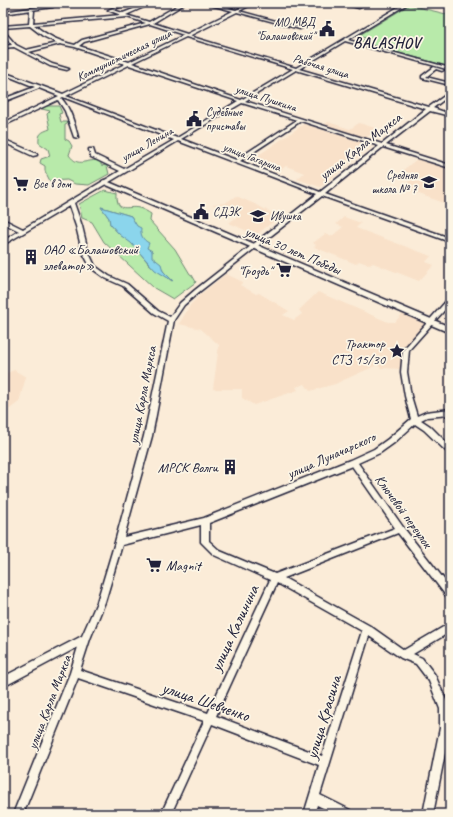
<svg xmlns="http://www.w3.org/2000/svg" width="453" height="817" viewBox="0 0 453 817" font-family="Caveat,sans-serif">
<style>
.built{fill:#f9e1c9}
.green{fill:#b8eaaa;stroke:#6d8672;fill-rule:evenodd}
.water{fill:#8bd5ec;stroke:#618da5}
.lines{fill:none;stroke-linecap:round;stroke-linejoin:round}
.minor-casing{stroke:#22223b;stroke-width:3}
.major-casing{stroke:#22223b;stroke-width:3}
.minor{fill:#fcf5e5;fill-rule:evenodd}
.major{fill:#fcf5e5;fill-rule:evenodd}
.labels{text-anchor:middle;stroke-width:3.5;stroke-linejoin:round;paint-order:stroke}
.far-poi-label{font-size:12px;fill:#22223b;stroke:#fcf5e5;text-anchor:start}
.far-street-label{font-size:12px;fill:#22223b;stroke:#fcf5e5}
.street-label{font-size:14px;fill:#22223b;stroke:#fcf5e5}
.poi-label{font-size:14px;fill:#22223b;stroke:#fcf5e5;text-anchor:end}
.far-district-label{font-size:15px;font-weight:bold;letter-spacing:1px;fill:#22223b;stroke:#fcf5e5}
.near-street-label{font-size:17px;fill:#22223b;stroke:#fcf5e5}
</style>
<rect width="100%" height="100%" fill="#fbecd8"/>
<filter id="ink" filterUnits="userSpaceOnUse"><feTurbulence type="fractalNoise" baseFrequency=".025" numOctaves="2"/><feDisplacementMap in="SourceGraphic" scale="8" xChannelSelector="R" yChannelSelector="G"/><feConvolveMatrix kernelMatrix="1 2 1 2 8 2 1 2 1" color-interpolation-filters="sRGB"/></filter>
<g filter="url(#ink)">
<g class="built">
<polygon points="328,122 350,129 359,123 378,129 364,139 324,125"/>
<polygon points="304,124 372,146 320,187 297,179 304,173 286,166 278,172 250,161"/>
<polygon points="417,159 450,169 450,201 447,204 402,188 415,176 402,171"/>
<polygon points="236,196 257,205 279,217 256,235 229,223 239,215 212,204 225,203"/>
<polygon points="344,217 361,223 356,228 431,256 426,262 434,265 419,281 373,263 370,265 359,261 356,264 314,247 316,245 313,243 325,234 332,236 343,227 336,224"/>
<polygon points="226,274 243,282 240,285 256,294 259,293 289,311 283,315 294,320 302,314 299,310 318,292 388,322 395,322 402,314 425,324 403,349 402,369 381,368 377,365 335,384 310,391 305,384 296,387 298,390 254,405 242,398 242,389 213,389 219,345 201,329 179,324 191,304 201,294"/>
<polygon points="14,370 26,377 19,402 3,414 3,375"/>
</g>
<g class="green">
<polygon points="409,5 450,15 450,67 360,42 366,38 358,36"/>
<path d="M46,106H59L62,113L59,114L61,122H68L69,123L65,125V139L69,141L72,146L69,155C79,169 86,158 101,161V165L107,166L109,174L89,185L75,184L67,180L50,181L45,171V166L40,163L41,159L50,156L48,149L39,143C38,133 42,132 50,129L47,114L50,111L42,109V107Z"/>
<path d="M105,190L117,193C116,215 128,205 139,208C143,209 148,212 151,214L150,221L175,249L190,274L192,275L196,282L173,299L154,288L104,242L92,222L82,218L79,204ZM101,207L131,216L147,249L152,251L151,257L172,281L149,264L131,242L120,235L110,224L109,218Z"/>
</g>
<path class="water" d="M101,207L131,216L137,226L141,228C140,235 143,240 149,243L147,248L152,251V257L161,264L163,271L173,281L155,270L131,243L120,235L110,224L109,218Z"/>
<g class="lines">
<defs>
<g id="minor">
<path d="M124,3H129L113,10L123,13L144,5V7L126,15L149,22L182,3H186L153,23L187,34L233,11L203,3H209L236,10L250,3H255L239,11L302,28L300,29L237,12L189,36L296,68L405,3H409L348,40L450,68V70L345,41L299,69L429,107L450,92V95L433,108L450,114V116L430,111L386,145L450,165V168L383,147L325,194L450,238V242L322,196L199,292L184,305L174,320L152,436L124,537L204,518L350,460L374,449L388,439L411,419L405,396L401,372L403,350L448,299L450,298V304L409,350L407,372L411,396L417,416L426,412L450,409V415L427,417L421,420L430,426L450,446V453L447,452L424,430L415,424L394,443L380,453L358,463L403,527L450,587V598L447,597L398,533L284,578L370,626L404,650L450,623V632L413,654L422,658L435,675L450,709V728L433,814H423L440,728V709L429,681L416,664L401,658L369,636L320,795L350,810L351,814H335L317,805L314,814H304L319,765L212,724L171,814H161L204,721L78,678L23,814H13L70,673L78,647L3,687V677L82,636L97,602L115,542L144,436L168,321L154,313L123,286L105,278L91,268L82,251L76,226L69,206L3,245V241L19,231L3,223V219L23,229L120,171L91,157L89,150V149H93L95,155L124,169L174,140L63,97L61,98C71,109 74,123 78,137V138L74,137L65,111L58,100L3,126V123L59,96L39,88L3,102V99L35,87L3,74V72L63,94L125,64L75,47L60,44L29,52L52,64L69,69L67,70L50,66L14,47L3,48V46L12,45L3,33V30L16,45L26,50L57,43L43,36L30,26L3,28V26L29,24L30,11L32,10L34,11L33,23L121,15L108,10ZM127,17L146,23L82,40L75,45C58,41 48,36 34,25ZM150,24L184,35L129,62L79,46L84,42ZM186,37L293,69L241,100L132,63ZM129,65L238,101L177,138L66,96ZM296,70L426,109L382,144L245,101ZM242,103L297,120L236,160L181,139ZM301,121L379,146L320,192L240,161ZM178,141L317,194L195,290L180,303L170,317L158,311L127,284L109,276L95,266L88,251L82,226L74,203ZM352,466L395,528L275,574L220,551L209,541V523ZM201,525V542L214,555L270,580L208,713L80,670L90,639L105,602L122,545ZM277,583L362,631L322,756L216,716Z"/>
<polygon points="340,3 346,3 361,7 359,8"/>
<polygon points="52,5 53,7 3,14 3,12"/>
<polygon points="434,67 444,70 442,71 436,69 426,77 450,83 450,85 422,78 422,76"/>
<polygon points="3,139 37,154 37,155 33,156 3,142"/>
</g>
<polygon id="major" points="104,180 450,327 450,333 102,183 102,181"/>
</defs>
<use href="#minor" class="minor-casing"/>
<use href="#major" class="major-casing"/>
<use href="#minor" class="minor"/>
<use href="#major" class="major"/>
</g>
</g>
<defs>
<symbol id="civic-bare" viewBox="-9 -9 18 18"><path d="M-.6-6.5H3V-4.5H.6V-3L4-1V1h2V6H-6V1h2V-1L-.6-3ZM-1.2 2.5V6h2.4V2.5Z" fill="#22223b" stroke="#fcf5e5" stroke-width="2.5" paint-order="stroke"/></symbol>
<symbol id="school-bare" viewBox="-9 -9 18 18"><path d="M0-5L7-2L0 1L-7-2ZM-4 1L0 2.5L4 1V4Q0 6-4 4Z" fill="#22223b" stroke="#fcf5e5" stroke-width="2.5" paint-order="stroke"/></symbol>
<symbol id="supermarket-bare" viewBox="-9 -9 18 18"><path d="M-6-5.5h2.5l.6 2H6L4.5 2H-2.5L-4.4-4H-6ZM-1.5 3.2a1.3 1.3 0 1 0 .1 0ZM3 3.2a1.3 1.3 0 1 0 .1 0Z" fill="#22223b" stroke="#fcf5e5" stroke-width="2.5" paint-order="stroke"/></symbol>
<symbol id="building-bare" viewBox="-9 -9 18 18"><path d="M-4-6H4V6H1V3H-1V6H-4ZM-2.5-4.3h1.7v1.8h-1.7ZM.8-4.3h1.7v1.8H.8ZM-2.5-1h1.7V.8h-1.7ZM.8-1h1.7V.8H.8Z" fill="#22223b" stroke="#fcf5e5" stroke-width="2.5" paint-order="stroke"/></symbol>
<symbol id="sight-bare" viewBox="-9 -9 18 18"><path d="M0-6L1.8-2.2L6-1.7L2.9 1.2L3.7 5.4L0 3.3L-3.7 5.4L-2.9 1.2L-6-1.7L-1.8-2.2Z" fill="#22223b" stroke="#fcf5e5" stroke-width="2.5" paint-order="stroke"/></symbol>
</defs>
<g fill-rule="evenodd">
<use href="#civic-bare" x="316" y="18" width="22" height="22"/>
<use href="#civic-bare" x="183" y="108" width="22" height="22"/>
<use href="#school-bare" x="418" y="171" width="22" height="22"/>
<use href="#supermarket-bare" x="10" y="173" width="22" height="22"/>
<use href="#civic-bare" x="190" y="201" width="22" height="22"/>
<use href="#school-bare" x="247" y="205" width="22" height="22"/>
<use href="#building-bare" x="20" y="246" width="22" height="22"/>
<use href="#supermarket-bare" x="273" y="259" width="22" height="22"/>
<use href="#sight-bare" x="386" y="340" width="22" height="22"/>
<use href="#building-bare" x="219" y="456" width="22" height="22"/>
<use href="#supermarket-bare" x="143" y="554" width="22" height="22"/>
</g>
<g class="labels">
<g class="far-poi-label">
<text x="315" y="26" text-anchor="end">МО МВД<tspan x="315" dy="14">"Балашовский"</tspan></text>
<text x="206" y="116">Судебные<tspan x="206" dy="14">приставы</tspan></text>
<text x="417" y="179" text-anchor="end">Средняя<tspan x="417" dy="14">школа № 7</tspan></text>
<text x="33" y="188">Все в дом</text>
<text x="213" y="216">СДЭК</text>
<text x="270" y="220">Ивушка</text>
</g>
<g class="far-street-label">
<text transform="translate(124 55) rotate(-26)" y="4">Коммунистическая улица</text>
<text transform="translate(321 66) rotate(17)" y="4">Рабочая улица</text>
<text transform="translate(266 98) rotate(18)" y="4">улица Пушкина</text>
<text transform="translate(147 144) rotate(-30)" y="4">улица Ленина</text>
<text transform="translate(252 157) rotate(21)" y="4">улица Гагарина</text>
</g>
<g class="street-label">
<text transform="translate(360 146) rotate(-38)" y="5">улица Карла Маркса</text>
<text transform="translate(293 250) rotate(23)" y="5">улица 30 лет Победы</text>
<text transform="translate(142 395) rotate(-79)" y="5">улица Карла Маркса</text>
<text transform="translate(331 455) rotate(-24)" y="5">улица Луначарского</text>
<text transform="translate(404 511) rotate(54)" y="5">Ключевой переулок</text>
<text transform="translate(49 702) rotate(-69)" y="5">улица Карла Маркса</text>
</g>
<g class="poi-label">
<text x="43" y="254" text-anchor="start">ОАО «Балашовский<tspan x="43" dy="16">элеватор»</tspan></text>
<text x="272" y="275">"Гроздь"</text>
<text x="385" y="348">Трактор<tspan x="385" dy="16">СТЗ 15/30</tspan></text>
<text x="218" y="472">МРСК Волги</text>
<text x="166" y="570" text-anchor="start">Magnit</text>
</g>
<g class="far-district-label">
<text x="387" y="48">BALASHOV</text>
</g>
<g class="near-street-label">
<text transform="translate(234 628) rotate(-65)" y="6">улица Калинина</text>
<text transform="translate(206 701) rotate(19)" y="6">улица Шевченко</text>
<text transform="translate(323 717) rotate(-73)" y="6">улица Красина</text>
</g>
</g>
<rect width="453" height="817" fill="none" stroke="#fcf5e5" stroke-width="16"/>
<rect x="8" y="8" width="437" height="801" fill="none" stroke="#22223b" stroke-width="1.5" filter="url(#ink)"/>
</svg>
